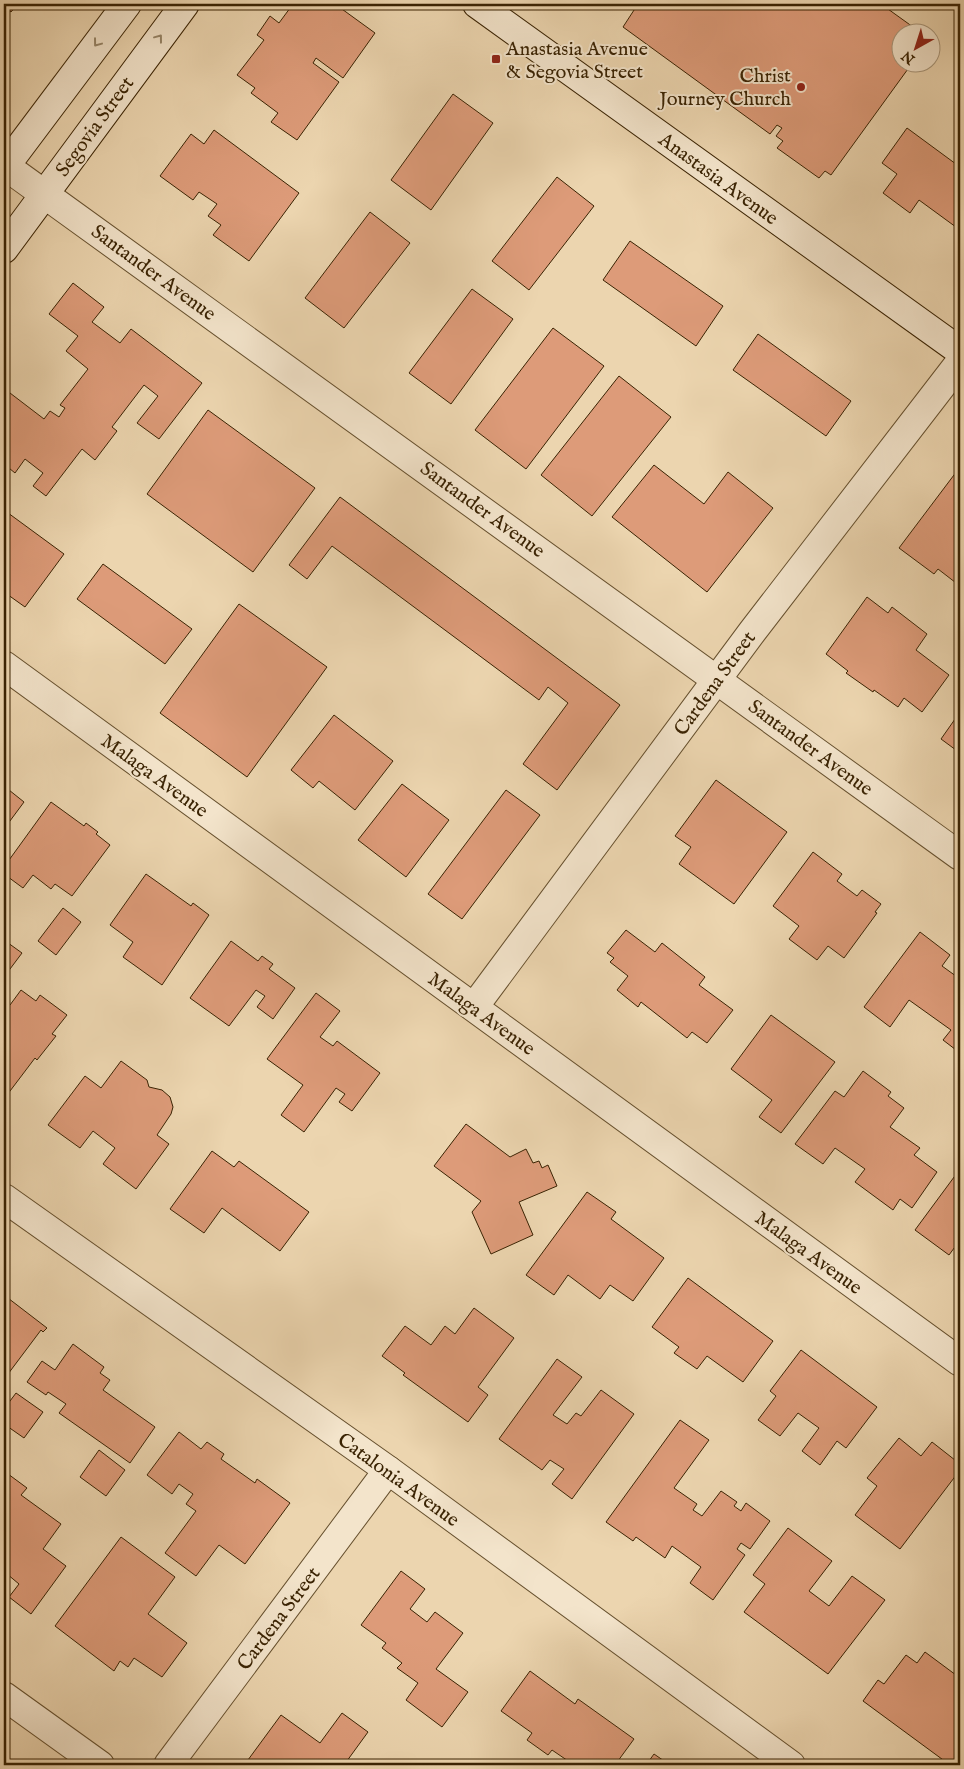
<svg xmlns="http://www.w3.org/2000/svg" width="964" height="1769" viewBox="0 0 964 1769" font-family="'IM FELL English',serif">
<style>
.building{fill:#dd9b79;stroke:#3a2303}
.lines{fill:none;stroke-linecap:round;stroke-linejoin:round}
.street-casing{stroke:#66502e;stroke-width:30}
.secondary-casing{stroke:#3a2303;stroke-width:30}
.street{stroke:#f3e4cb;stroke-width:28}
.secondary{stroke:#f3e4cb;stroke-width:28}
.oneway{stroke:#968467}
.poi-dot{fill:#8f2418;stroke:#f3e4cb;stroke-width:2}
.labels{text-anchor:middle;stroke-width:4;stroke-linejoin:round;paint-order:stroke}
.poi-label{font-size:20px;fill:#3a2303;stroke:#f3e4cb;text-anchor:start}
.street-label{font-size:20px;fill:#3a2303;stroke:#f3e4cb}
</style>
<rect width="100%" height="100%" fill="#ecd5af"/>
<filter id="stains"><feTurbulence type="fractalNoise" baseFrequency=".004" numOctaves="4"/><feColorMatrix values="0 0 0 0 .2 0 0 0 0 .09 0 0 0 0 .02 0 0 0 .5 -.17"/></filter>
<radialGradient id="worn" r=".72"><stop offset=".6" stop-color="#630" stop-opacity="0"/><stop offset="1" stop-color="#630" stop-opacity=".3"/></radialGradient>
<g class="building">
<polygon points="4,4 18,4 11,12 5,7 4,9"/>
<polygon points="293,4 335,4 375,33 343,78 316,58 313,63 339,82 297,140 271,122 278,113 251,93 255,88 237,75 264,40 257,35 270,16 279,23"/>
<polygon points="631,4 881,4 920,32 902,32 902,62 913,62 831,175 825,171 819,178 777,148 783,141 776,136 782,128 777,125 770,134 623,27 636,7"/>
<polygon points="453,94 493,123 431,210 391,180"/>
<polygon points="907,128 960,167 960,230 919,200 910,213 883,193 897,174 882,163"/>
<polygon points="214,130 299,193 249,261 213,235 221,225 208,216 217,204 199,192 193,200 160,176 191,134 204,144"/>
<polygon points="557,177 594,206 529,290 492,261"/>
<polygon points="370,212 410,243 344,328 305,298"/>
<polygon points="630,241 723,306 696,346 603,280"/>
<polygon points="73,283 104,307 92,322 120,343 131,329 202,383 159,439 137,423 158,396 144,385 112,427 117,431 95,460 82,449 46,496 33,486 43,473 25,459 15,473 4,464 4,401 10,393 44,419 50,411 59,417 65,408 60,405 88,369 66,351 78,336 49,314"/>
<polygon points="472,289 513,319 451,404 409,373"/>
<polygon points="553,328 604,366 526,469 475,430"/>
<polygon points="758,334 851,401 826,436 733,370"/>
<polygon points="619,376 671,417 592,516 541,475"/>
<polygon points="208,410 315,488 253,572 147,494"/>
<polygon points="654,465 704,504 728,472 773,508 707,592 612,517"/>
<polygon points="960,467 960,586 938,569 934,574 899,548"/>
<polygon points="340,497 620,705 557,790 523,764 568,703 548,687 539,700 332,546 307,579 289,565"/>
<polygon points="4,510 64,554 25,607 4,592"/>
<polygon points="103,564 192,629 165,664 77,599"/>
<polygon points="867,597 888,613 892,607 927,634 916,650 949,675 922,712 904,698 898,707 874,690 873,692 846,673 848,671 826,654"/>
<polygon points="239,604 327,667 247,777 160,713"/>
<polygon points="960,712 960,753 941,739"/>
<polygon points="334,715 393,761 355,810 319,781 313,788 291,770"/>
<polygon points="716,780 787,832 734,904 679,864 691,847 675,836"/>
<polygon points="402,784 449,820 406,877 358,840"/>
<polygon points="4,786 24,802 4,829"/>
<polygon points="506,790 540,815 462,919 428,894"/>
<polygon points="51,802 84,826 86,823 98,832 96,834 110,845 72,896 55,884 51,889 33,875 23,888 4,874 4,867"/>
<polygon points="813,852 842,874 837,881 857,896 862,890 881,904 875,912 877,913 844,958 828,946 817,960 789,939 799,926 773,906"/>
<polygon points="146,874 191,906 193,903 209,915 162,985 123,957 133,942 110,925"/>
<polygon points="63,908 81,922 56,955 38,941"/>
<polygon points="626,930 655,952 662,943 705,977 699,985 733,1010 707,1043 692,1032 687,1038 641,1002 638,1007 617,990 628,976 610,962 614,958 607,953"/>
<polygon points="920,932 950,955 942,966 960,979 960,1053 943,1040 951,1030 909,1000 890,1027 864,1007"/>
<polygon points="4,940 22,953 4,977"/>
<polygon points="231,941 258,961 262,956 273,964 269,969 295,988 273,1019 257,1007 265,996 256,990 229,1026 190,998"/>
<polygon points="21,990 36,1001 40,995 67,1015 52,1034 56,1036 37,1060 35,1058 7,1095 4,1092 4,1001 10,1005"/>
<polygon points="316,993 340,1011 320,1037 333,1046 337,1041 380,1073 352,1111 339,1102 345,1094 336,1088 304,1132 281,1115 303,1085 267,1059"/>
<polygon points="771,1015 835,1062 781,1133 759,1117 772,1100 731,1069"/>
<polygon points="121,1061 147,1080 149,1087 162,1090 170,1097 173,1107 171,1114 157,1135 169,1144 136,1189 103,1164 115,1148 93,1131 80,1148 48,1125 85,1076 101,1088"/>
<polygon points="863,1071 891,1092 888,1096 904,1108 890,1127 920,1148 914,1155 937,1172 912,1208 900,1199 893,1210 855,1182 865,1169 835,1148 823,1164 795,1144 835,1091 844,1097"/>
<polygon points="466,1124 510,1157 526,1149 533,1163 539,1161 542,1168 548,1165 557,1186 519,1202 533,1235 491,1254 472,1212 481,1201 434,1166"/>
<polygon points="212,1151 234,1167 239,1161 309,1212 280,1251 222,1208 204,1233 170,1209"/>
<polygon points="960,1169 960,1240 949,1255 915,1230"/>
<polygon points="587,1192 616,1212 611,1219 664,1258 633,1301 610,1285 600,1299 568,1275 554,1295 526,1275"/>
<polygon points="688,1278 773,1341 743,1382 707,1356 697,1369 674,1353 679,1347 652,1327"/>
<polygon points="4,1295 47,1328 43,1332 41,1330 5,1378"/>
<polygon points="474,1308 514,1338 478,1387 488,1395 468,1422 403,1375 405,1373 382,1356 405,1326 431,1345 445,1326 455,1334"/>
<polygon points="73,1344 104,1367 100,1373 110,1380 103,1390 155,1427 130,1463 59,1413 66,1404 48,1392 46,1395 27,1382 42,1361 55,1370"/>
<polygon points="801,1350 877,1407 846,1448 837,1441 820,1465 802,1451 819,1428 798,1413 780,1436 758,1420 776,1396 770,1391"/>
<polygon points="557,1359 582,1377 553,1415 567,1424 576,1413 581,1416 601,1390 634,1414 572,1499 552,1484 564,1469 550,1460 542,1470 499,1439"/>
<polygon points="16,1393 43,1412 24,1438 4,1424 4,1409"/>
<polygon points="680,1420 709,1440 674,1488 697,1504 693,1510 702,1516 721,1491 737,1502 734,1506 741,1511 746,1503 770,1521 750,1549 741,1543 737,1549 745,1555 713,1600 690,1583 701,1567 672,1546 665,1558 636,1537 633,1541 606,1522"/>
<polygon points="179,1432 201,1449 207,1442 224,1454 221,1459 255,1483 257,1479 290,1503 245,1564 219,1545 196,1576 165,1553 196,1511 186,1504 193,1494 179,1484 172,1494 147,1475"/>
<polygon points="899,1438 921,1456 932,1442 960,1464 960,1470 900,1549 855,1515 877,1486 867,1478"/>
<polygon points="99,1450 125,1470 106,1496 80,1477"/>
<polygon points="4,1471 27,1488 21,1495 61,1524 43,1549 66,1566 31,1614 9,1597 19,1584 7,1574 4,1578"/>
<polygon points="788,1528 832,1561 809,1591 829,1606 852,1576 885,1600 828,1674 744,1612 765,1584 753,1575"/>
<polygon points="121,1537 175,1577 148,1614 187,1643 162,1677 134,1658 128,1667 120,1661 114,1671 55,1626"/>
<polygon points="401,1571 425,1589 410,1609 427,1622 435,1612 463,1633 436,1669 468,1692 442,1727 406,1700 418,1683 397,1668 402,1663 382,1648 386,1643 361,1625"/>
<polygon points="925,1652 960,1678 960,1765 950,1765 863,1701 878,1680 884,1684 906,1655 917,1663"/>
<polygon points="530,1671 575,1704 578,1699 634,1739 615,1765 574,1765 552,1750 548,1755 527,1740 532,1733 501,1711"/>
<polygon points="342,1713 368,1732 344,1765 247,1765 245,1764 281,1715 320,1743"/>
<polygon points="654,1754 670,1765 646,1765"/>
</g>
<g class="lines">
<defs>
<g id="street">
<polyline points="4,165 960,856"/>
<polyline points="4,665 960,1362"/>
<polyline points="474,1007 752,632 960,362"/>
<polyline points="4,1198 388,1470 791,1765"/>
<polyline points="4,1696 100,1765"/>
<polyline points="168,1765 388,1470"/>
</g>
<g id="secondary">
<polyline points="477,4 960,351"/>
<polyline points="4,168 127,4"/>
<polyline points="4,249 185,4"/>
</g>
</defs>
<use href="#street" class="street-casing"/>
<use href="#secondary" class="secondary-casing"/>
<use href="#street" class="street"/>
<use href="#secondary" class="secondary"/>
</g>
<defs><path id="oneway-chevron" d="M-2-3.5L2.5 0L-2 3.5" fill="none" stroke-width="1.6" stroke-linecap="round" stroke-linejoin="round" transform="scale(1.25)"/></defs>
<g class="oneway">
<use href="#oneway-chevron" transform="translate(159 38) rotate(-53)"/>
<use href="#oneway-chevron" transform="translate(97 43) rotate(127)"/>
</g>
<g class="poi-dot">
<rect x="491" y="54" width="10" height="10" rx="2.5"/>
<circle cx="801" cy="87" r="5"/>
</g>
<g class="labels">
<g class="poi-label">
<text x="506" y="55">Anastasia Avenue<tspan x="506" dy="23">&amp; Segovia Street</tspan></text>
<text x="791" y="82" text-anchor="end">Christ<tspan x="791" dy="23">Journey Church</tspan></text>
</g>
<g class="street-label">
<text transform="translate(94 126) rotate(-54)" y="7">Segovia Street</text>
<text transform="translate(719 178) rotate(36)" y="7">Anastasia Avenue</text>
<text transform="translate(154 272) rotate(36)" y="7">Santander Avenue</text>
<text transform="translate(483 509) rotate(36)" y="7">Santander Avenue</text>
<text transform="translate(714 683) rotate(-54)" y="7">Cardena Street</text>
<text transform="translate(811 747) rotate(36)" y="7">Santander Avenue</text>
<text transform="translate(155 775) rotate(36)" y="7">Malaga Avenue</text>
<text transform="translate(482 1013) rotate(36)" y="7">Malaga Avenue</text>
<text transform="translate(809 1252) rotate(36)" y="7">Malaga Avenue</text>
<text transform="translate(399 1479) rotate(36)" y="7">Catalonia Avenue</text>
<text transform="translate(278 1618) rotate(-53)" y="7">Cardena Street</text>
</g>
</g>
<rect width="964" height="1769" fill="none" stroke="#ecd5af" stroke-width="20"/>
<rect x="5" y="5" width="954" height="1759" fill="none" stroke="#3a2303" stroke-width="2.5"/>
<rect x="10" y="10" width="944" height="1749" fill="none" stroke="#3a2303"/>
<g transform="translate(916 48) rotate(219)"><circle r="24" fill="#f3e4cb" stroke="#a9977b"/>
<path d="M0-4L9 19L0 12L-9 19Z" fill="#8f2418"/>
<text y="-8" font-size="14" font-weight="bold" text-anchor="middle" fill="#3a2303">N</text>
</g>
<rect width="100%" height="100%" filter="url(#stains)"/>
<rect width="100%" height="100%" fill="url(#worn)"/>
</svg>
